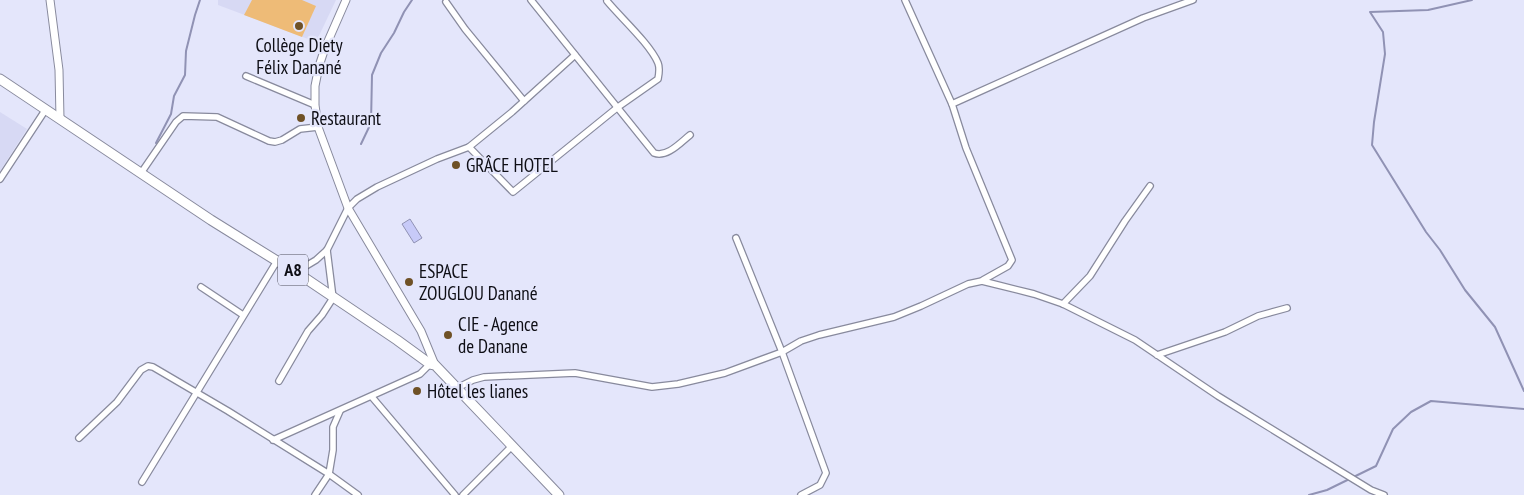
<svg xmlns="http://www.w3.org/2000/svg" width="1524" height="495" viewBox="0 0 1524 495" font-family="'PT Sans Narrow',sans-serif">
<style>
.built{fill:#d7d9f4}
.green{fill:#eb7}
.water{fill:#c7caf8;stroke:#9092b4}
.lines{fill:none;stroke-linecap:round;stroke-linejoin:round}
.stream{stroke:#9092b4;stroke-width:2}
.minor-casing{stroke:#888a9d;stroke-width:8}
.tertiary-casing{stroke:#888a9d;stroke-width:9}
.primary-casing{stroke:#888a9d;stroke-width:11}
.minor{stroke:#fff;stroke-width:5.5}
.tertiary{stroke:#fff;stroke-width:7}
.primary{stroke:#fff;stroke-width:9}
.poi-dot{fill:#6f5126;stroke:#e4e6fb;stroke-width:2}
.labels{text-anchor:middle;stroke-width:4.5;stroke-linejoin:round;paint-order:stroke}
.shield{fill:#e4e6fb;stroke:#4e4f5a;stroke-width:1}
.shield-label{font-size:18px;font-weight:bold;fill:#0e0e15}
.poi-label{font-size:19px;fill:#0e0e15;stroke:#e4e6fb;text-anchor:start}
</style>
<rect width="100%" height="100%" fill="#e4e6fb"/>
<g class="built">
<polygon points="218,0 336,0 316,42 218,5"/>
<polygon points="0,112 27,129 0,171"/>
</g>
<polygon class="green" points="252,0 302,0 316,6 302,37 244,15"/>
<polygon class="water" points="410,219 422,238 414,243 402,224"/>
<g class="lines">
<g class="stream">
<polyline points="1472,0 1428,10 1370,12 1383,32 1385,54 1374,122 1372,145 1426,232 1440,250 1465,290 1495,327 1524,391"/>
<polyline points="156,143 171,114 174,96 185,75 186,51 195,15 200,0"/>
<polyline points="361,144 371,123 372,75 381,53 394,33 404,12 412,0"/>
<polyline points="1309,495 1327,490 1376,466 1393,429 1411,412 1431,401 1524,409"/>
</g>
<defs>
<g id="minor">
<path d="M531,0L654,153C667,158 681,142 690,135"/>
<polyline points="905,0 952,104 966,148 1012,260 1008,266 983,280"/>
<polyline points="446,2 465,29 524,101"/>
<polyline points="246,76 315,105"/>
<polyline points="952,104 1143,18 1193,0"/>
<polyline points="469,147 512,112 575,55"/>
<polyline points="141,173 176,122 183,116 217,117 269,141 275,142 282,140 300,129 318,127"/>
<polyline points="0,179 46,109"/>
<polyline points="736,238 782,352 826,473 820,485 801,495"/>
<path d="M296,272L316,260L327,250L348,208L357,199L377,187L437,159L469,147L513,192L618,107L658,79C659,74 660,68 658,63C650,44 621,18 607,1"/>
<polyline points="201,287 243,315"/>
<polyline points="1063,304 1090,276 1125,221 1150,186"/>
<polyline points="1157,355 1225,332 1258,316 1287,308"/>
<polyline points="279,381 308,331 322,315 333,298 327,250"/>
<polyline points="457,388 473,380 484,377 575,373 652,387 678,384 725,373 782,352 801,341 819,335 894,317 921,306 968,284 982,281 1034,294 1063,304 1135,340 1218,396 1371,490 1384,495"/>
<polyline points="372,397 455,495"/>
<polyline points="79,438 117,402 141,370 148,366 153,367 228,411 329,474 358,495"/>
<polyline points="273,440 420,374 430,364"/>
<polyline points="142,482 277,261"/>
<polyline points="315,495 329,474 333,450 333,427 340,411"/>
<polyline points="463,495 512,446"/>
</g>
<g id="tertiary">
<polyline points="50,0 59,70 60,119"/>
<polyline points="346,0 325,48 319,66 315,86 315,105 318,127 348,208 421,331 435,365"/>
</g>
<polyline id="primary" points="0,79 211,220 277,261 296,272 397,340 430,364 435,365 559,495"/>
</defs>
<use href="#minor" class="minor-casing"/>
<use href="#tertiary" class="tertiary-casing"/>
<use href="#primary" class="primary-casing"/>
<use href="#minor" class="minor"/>
<use href="#tertiary" class="tertiary"/>
<use href="#primary" class="primary"/>
</g>
<g class="poi-dot">
<circle cx="299" cy="26" r="5"/>
<circle cx="301" cy="118" r="5"/>
<circle cx="456" cy="165" r="5"/>
<circle cx="409" cy="282" r="5"/>
<circle cx="448" cy="335" r="5"/>
<circle cx="417" cy="391" r="5"/>
</g>
<g class="labels">
<rect class="shield" x="278" y="254.5" width="30" height="31" rx="4"/>
<g class="shield-label">
<text x="293" y="276">A8</text>
</g>
<g class="poi-label">
<text x="299" y="52" text-anchor="middle">Collège Diety<tspan x="299" dy="22">Félix Danané</tspan></text>
<text x="311" y="125">Restaurant</text>
<text x="466" y="172">GRÂCE HOTEL</text>
<text x="419" y="278">ESPACE<tspan x="419" dy="22">ZOUGLOU Danané</tspan></text>
<text x="458" y="331">CIE - Agence<tspan x="458" dy="22">de Danane</tspan></text>
<text x="427" y="398">Hôtel les lianes</text>
</g>
</g>
</svg>
